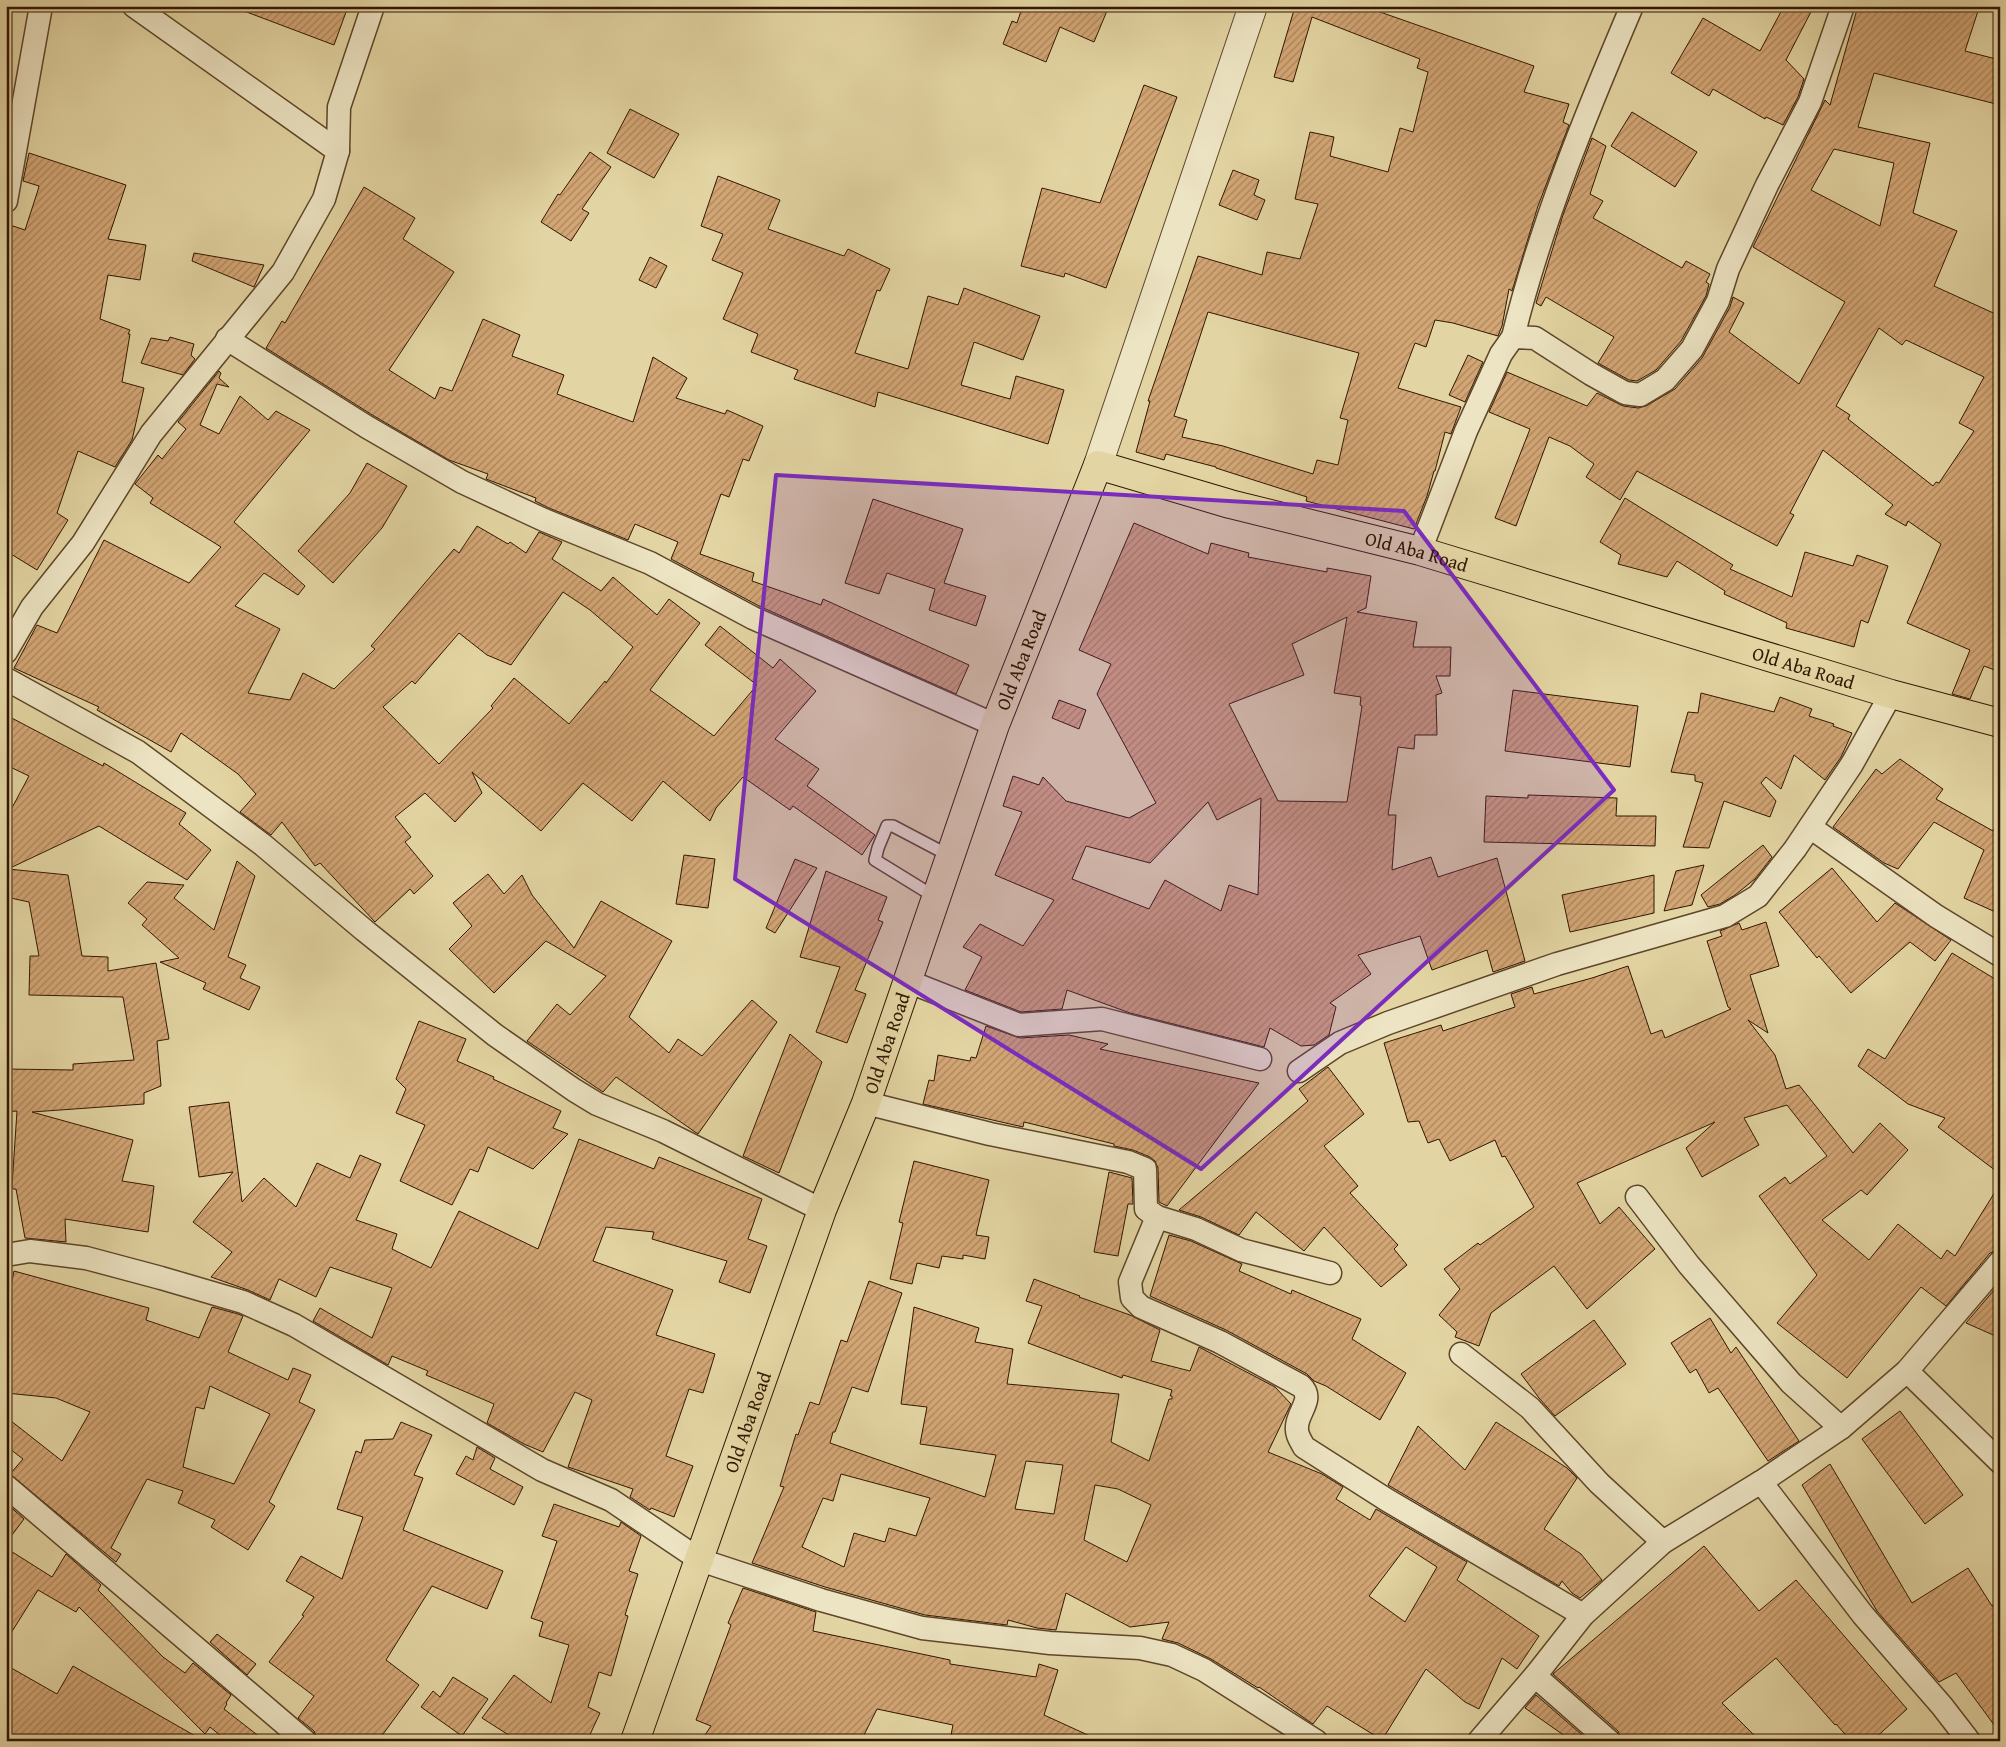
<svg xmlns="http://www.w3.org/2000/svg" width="2006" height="1747" viewBox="0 0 2006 1747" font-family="'Gentium Book Plus',serif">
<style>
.building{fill:url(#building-hatch);stroke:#321600;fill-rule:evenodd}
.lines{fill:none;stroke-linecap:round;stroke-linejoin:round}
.service-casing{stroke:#5e4629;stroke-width:14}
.minor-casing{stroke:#5e4629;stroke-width:25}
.tertiary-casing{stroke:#5e4629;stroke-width:30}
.primary-casing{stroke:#321600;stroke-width:30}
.service{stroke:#ede4c3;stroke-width:11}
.minor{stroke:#ede4c3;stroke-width:22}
.tertiary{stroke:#ede4c3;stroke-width:28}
.primary{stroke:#e3d5a3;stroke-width:28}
.marked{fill:#7b2cbf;fill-opacity:0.2;stroke:#7b2cbf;stroke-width:4;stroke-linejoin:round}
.labels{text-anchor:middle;stroke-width:4;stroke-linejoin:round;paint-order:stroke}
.street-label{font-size:19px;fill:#321600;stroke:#ede4c3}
</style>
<defs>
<pattern id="building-hatch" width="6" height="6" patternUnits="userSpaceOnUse" patternTransform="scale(1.25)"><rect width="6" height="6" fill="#d3a675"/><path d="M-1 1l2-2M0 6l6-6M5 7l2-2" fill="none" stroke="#ac865e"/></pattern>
</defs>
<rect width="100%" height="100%" fill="#e3d5a3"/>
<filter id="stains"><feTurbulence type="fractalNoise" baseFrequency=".004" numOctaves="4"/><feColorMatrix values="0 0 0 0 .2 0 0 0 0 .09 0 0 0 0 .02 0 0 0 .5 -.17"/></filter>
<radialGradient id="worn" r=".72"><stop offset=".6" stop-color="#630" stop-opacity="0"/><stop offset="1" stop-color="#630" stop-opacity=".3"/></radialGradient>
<g class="building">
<polygon points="236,6 330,6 346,12 334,45 236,8"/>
<polygon points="1011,6 1109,6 1094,42 1060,27 1046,62 1003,44 1012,21 1017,23 1021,11"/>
<path d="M1288,6H1363L1534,66L1524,92L1569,104L1563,122L1569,125L1538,206L1512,291L1509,289L1502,326L1498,336L1453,323L1435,320L1426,347L1415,343L1398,388L1461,407L1451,434L1445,432L1435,471H1434L1427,496L1414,529L1306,501L1307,497L1216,468V467L1166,454L1164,460L1136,452L1150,401H1148L1198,256L1262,275L1267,252L1300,259L1318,204L1295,199L1310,132L1334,137L1330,156L1388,172L1400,128L1413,132L1428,72L1417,68L1420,59L1312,17L1293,82L1274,77L1294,10ZM1208,312L1359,353L1340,418L1348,420L1338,465L1317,460L1313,474L1223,446L1182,437L1187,420L1174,416Z"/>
<polygon points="1784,6 1814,6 1786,60 1804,79 1798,97 1783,125 1766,117 1765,119 1713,89 1709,96 1671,73 1703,18 1760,51"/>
<path d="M1858,6H1963L1978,11L1965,51L2000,60V105L1874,73L1858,127L1930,143L1913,213L1957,231L1934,286L2000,316V672L1984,666L1970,699L1952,694L1970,650L1907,623L1941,544L1908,521L1906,526L1885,514L1893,505L1823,450L1790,513L1794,515L1777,546L1637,471L1620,500L1586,477L1594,464L1570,446L1549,437L1516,526L1495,518L1530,429L1489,412L1507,372L1587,406L1597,393L1623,406L1638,408L1646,406L1675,389L1702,358L1730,307L1733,297L1744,303L1729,332L1799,384L1845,302L1753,247L1825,100L1830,105ZM1834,149L1894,163L1880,226L1811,190ZM1879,328L1902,345L1906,340L1984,377L1959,423L1974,431L1939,483L1936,482L1933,486L1848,419L1850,415L1836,406Z"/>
<polygon points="1144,85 1177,97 1106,288 1065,273 1064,277 1021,266 1042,188 1100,203"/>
<polygon points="630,109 679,134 654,178 607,153"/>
<polygon points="1632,112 1697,152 1675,187 1611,146"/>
<polygon points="1592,138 1606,146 1590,194 1603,201 1593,218 1682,268 1686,261 1710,274 1706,282 1709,284 1706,296 1681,341 1656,370 1637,381 1629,380 1598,363 1614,337 1546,297 1541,306 1536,303 1563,215"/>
<polygon points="590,152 611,167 582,209 589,213 571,241 541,222 558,194 560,195"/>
<polygon points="29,153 126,185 108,239 146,245 140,280 108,275 100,319 130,330 128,334 130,334 122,382 144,388 132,440 115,467 78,451 57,513 68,520 37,570 6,551 6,236 10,225 25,230 38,190 39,186 23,181"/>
<polygon points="1233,170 1259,180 1254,195 1265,200 1257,220 1219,205"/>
<polygon points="718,176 780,200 768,229 844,256 848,249 890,269 880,291 877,290 855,353 908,369 928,296 958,305 964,288 1040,316 1023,360 974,342 961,385 1010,399 1016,376 1064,390 1048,444 878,392 875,407 794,379 798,370 751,352 758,334 723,319 743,273 712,260 723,234 701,226"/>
<polygon points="364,187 415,218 403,239 454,272 389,370 435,399 440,387 452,391 483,319 520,335 512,356 564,375 557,394 633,422 653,357 687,378 676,398 725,414 727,410 763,426 749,461 743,459 729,497 721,494 700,554 754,573 752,581 821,605 823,599 969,665 956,694 759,606 671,559 678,542 635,524 628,540 549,508 535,501 536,498 486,479 488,474 449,460 374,416 266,348 282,321 285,323"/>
<polygon points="194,253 264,265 254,287 192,261"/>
<polygon points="650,257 667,266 656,288 639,280"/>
<polygon points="170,337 194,344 191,355 195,359 183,375 141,363 151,338 168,341"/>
<polygon points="1468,355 1483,362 1465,402 1449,395"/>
<path d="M219,371L221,373L219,378L229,387L217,384L200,425L219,434L240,396L268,420L276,411L310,430L234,522L305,586L298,595L264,573L235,606L280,629L248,693L290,700L303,673L334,689L375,649L371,646L454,549L459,553L477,526L508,544L510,542L526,553L539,532L562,542L552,559L601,591L613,577L657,615L669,599L700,623L650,690L714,736L757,685L705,645L720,626L773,668L780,659L816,691L775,739L819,769L807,786L875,835L862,855L793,806L790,810L743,777L716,808L710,821L663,781L632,821L583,783L541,831L472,772L482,793L455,822L425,793L395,817L411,837L405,842L433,876L414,894L410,889L375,922L320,863L315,866L282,822L271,835L240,812L256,794L238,774L181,733L171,752L97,710L99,707L14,668L37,625L57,633L104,540L189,583L221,547L150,503L153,498L135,484L158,455L162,459L186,429L178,422ZM563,592L590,610L633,647L606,683L605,681L569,724L514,678L491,706L493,708L439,764L383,707L412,681L415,684L459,633L487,655L511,665Z"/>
<polygon points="367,463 407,486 382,528 333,583 298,551 350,493"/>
<polygon points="1625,498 1733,565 1730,569 1792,597 1805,552 1853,566 1857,555 1888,566 1868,623 1861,620 1854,647 1786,628 1787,623 1724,594 1725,591 1677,561 1667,577 1618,564 1621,555 1600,542"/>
<polygon points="873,499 963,529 944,583 986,596 976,626 929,610 935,589 887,573 879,594 845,583"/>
<path d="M1134,523L1208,554L1211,543L1249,553L1248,557L1327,572V568L1371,576L1366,608L1357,612L1417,622L1413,647H1451L1450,676H1436L1442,693L1436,695L1437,735H1415L1414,749L1398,747L1388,815H1396L1392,870L1431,857L1438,877L1497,858L1525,961L1493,972L1487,950L1432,970L1420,936L1358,955L1371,974L1330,1003L1336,1007L1329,1035L1314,1045L1301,1046L1270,1028L1264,1047L1130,1013L1067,990L1062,1009L1021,1012L965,990L982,957L963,947L980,924L1023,946L1054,900L995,875L1022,812L1003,806L1013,776L1039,785L1043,777L1066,801L1129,818L1156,803L1097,694L1111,664L1079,650ZM1347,617L1334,693L1361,697L1360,705L1362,706L1347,802L1278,801L1229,704L1304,675L1292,644ZM1261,798L1258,895L1229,885L1221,911L1165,880L1149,909L1072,879L1086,846L1150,863L1208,802L1217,820Z"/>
<polygon points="1513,690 1638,706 1630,767 1505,751"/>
<polygon points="1701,693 1774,712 1780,697 1812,709 1809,716 1834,724 1833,726 1852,733 1841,757 1825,780 1794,755 1781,789 1766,777 1761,783 1776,801 1770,817 1724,801 1709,848 1683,847 1703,783 1695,781 1695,775 1671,772 1688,712 1698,713"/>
<polygon points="1059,700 1086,710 1079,729 1052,718"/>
<polygon points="6,715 103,766 104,763 186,813 179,824 211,850 187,880 99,826 8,869 68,875 82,956 108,957 108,971 156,963 169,1039 157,1041 161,1086 144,1093 144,1104 32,1112 133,1140 122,1181 154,1186 148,1232 65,1219 66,1242 25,1238 16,1189 13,1189 12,1186 17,1111 6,1112 6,1069 73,1070 73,1064 134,1060 123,997 29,995 30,956 39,956 29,902 6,897 6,819 29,776 6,765"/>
<polygon points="1900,759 1943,789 1936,799 1993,831 2000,815 2000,914 1964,898 1984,850 1934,822 1898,869 1884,863 1833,827 1876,769 1882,774"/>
<polygon points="1528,795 1617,798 1616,816 1656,816 1655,846 1484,842 1486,796 1528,798"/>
<polygon points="1763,845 1772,857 1755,879 1735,895 1720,904 1708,907 1701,895"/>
<polygon points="684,855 715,859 708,908 676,904"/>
<polygon points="795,859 817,868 775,933 766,928"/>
<polygon points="237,861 255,876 228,957 246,965 240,978 260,987 249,1010 203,989 206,983 160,962 179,958 142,925 147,919 128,903 147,882 184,885 174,898 214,930"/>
<polygon points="1704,865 1692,905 1664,911 1676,871"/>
<polygon points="1832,868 1877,922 1895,903 1951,940 1935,961 1910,942 1851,993 1819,956 1817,958 1779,912"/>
<polygon points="826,871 887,897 878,920 883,922 855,990 866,994 847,1043 816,1032 840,967 800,957"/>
<polygon points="488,874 504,894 522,875 532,895 574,948 601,901 672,941 629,1017 669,1053 678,1039 702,1056 752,1000 777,1022 698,1134 616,1077 603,1092 527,1041 557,1004 570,1015 606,976 546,941 494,993 449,949 472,926 453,903"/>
<polygon points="1654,875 1654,913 1570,932 1562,895"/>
<polygon points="1766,922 1779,966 1750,975 1768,1033 1748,1020 1775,1055 1786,1089 1799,1085 1853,1153 1880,1123 1908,1150 1867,1195 1861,1190 1822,1220 1869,1260 1898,1224 1941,1259 1947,1250 1955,1256 2000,1184 2000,1249 1990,1253 1946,1306 1921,1287 1847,1378 1777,1323 1817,1275 1759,1196 1785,1177 1790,1184 1827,1156 1787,1105 1744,1118 1759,1145 1702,1177 1686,1148 1715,1122 1577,1183 1600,1224 1619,1207 1655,1249 1587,1309 1554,1266 1491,1313 1479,1346 1455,1337 1457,1332 1439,1315 1460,1289 1444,1269 1478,1243 1480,1245 1534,1207 1505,1156 1502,1157 1495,1140 1450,1161 1439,1139 1428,1143 1419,1121 1408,1122 1384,1043 1441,1025 1443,1031 1515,1007 1511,994 1532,987 1534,994 1592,978 1628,966 1651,1034 1662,1030 1665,1038 1731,1009 1728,1007 1707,941 1722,936 1720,931 1739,923 1742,930"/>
<polygon points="1952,953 2000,982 2000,1174 1938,1127 1945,1118 1908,1104 1858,1066 1868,1049 1885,1059"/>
<polygon points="419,1021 466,1039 457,1061 494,1077 493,1079 561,1111 553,1128 568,1134 533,1169 488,1147 478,1172 470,1169 452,1205 400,1181 425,1125 396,1113 406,1089 396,1079"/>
<polygon points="986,1026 1020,1038 1069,1035 1108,1044 1100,1049 1259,1083 1167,1206 1159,1202 1158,1168 1155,1161 1150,1157 1133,1150 1114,1146 1114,1144 1024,1122 1023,1127 923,1104 929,1080 934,1081 938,1055 970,1061 971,1057 976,1058"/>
<polygon points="790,1034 822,1062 779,1173 743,1156"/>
<polygon points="1328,1067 1364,1114 1324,1146 1358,1186 1350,1193 1398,1245 1394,1249 1407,1265 1381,1287 1324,1227 1304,1251 1256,1212 1239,1235 1201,1217 1179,1210 1308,1101 1299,1089"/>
<polygon points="229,1102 242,1202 264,1178 296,1207 317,1163 350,1178 360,1155 381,1164 356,1220 397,1234 392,1249 431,1268 459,1211 538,1249 579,1139 654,1169 659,1157 762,1199 748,1239 767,1246 750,1293 719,1282 727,1261 652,1239 654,1232 606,1227 593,1261 673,1290 656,1335 715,1354 703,1393 689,1389 666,1456 693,1466 674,1517 651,1508 650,1510 630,1497 633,1489 568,1467 592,1400 575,1392 543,1452 524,1444 487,1423 494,1404 426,1375 428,1371 392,1356 388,1365 313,1321 320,1308 372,1338 392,1288 330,1267 316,1297 279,1279 270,1300 248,1290 211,1277 232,1252 193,1222 233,1172 199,1177 189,1107"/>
<polygon points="914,1161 989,1180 976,1235 989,1237 985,1259 963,1255 963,1259 942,1256 939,1268 917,1263 912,1284 890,1279 903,1223 899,1222"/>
<polygon points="1109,1172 1132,1178 1133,1204 1128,1204 1118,1256 1094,1252"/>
<polygon points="1169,1235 1191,1241 1242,1264 1239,1271 1291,1294 1292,1290 1361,1319 1352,1339 1406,1373 1380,1420 1326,1386 1314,1381 1307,1374 1226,1330 1150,1296"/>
<path d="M14,1271L149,1308L146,1320L199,1338L212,1307L238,1314L243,1316L228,1352L288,1380L293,1368L311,1375L299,1402L315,1410L269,1502L275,1506L248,1550L211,1527L215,1520L178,1503L183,1491L147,1479L111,1548L121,1554L116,1562L10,1474L23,1459L6,1446V1417L62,1461L90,1412L56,1398L6,1393V1296H9ZM210,1386L270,1414L234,1484L183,1467L196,1407L204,1409Z"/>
<path d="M1034,1279L1080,1296L1079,1297L1130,1315L1160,1330L1151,1361L1190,1371L1199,1347L1275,1387L1291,1404L1268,1452L1322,1474L1343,1487L1336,1499L1370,1520L1376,1509L1467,1562L1457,1580L1539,1636L1517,1669L1502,1658L1479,1709L1465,1702L1426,1669L1382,1740L1327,1706L1313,1724L1259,1687L1258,1688L1211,1659L1178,1643L1162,1639L1169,1622L1130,1627L1066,1593L1056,1630L1037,1628L1008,1620L1007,1625L925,1615L825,1587L752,1563L784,1487L780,1486L796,1434L798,1435L810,1402L819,1405L841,1340L847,1342L869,1281L902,1293L868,1392L852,1387L835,1432H833L830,1443L985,1497L996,1455L920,1444L927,1407L901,1404L914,1307L979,1328L975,1342L1013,1349L1007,1384L1119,1394L1111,1442L1149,1461L1169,1399H1172V1396H1170L1172,1390L1123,1375L1122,1378L1028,1343L1042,1306L1026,1301ZM1026,1461L1063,1465L1054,1514L1015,1509ZM841,1474L930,1498L916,1536L889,1528L885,1542L854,1533L844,1567L802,1547L823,1498L833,1501ZM1095,1485L1118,1489L1151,1505L1127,1562L1084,1540ZM1406,1547L1437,1567L1405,1622L1369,1596Z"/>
<polygon points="2000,1283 2000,1338 1966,1323"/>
<polygon points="1710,1318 1731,1353 1736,1347 1799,1441 1768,1461 1718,1388 1709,1393 1696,1369 1690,1373 1671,1343"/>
<polygon points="1594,1320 1626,1364 1555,1416 1539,1398 1521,1374"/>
<polygon points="1900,1411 1963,1495 1925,1524 1862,1439"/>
<polygon points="401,1422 432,1435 414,1475 423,1478 403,1530 503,1571 487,1609 432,1586 386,1660 419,1685 378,1741 318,1741 314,1731 298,1718 314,1696 269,1662 304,1616 302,1615 314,1597 286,1581 301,1556 342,1579 363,1517 337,1509 356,1451 361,1453 365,1440 393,1439"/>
<polygon points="1496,1422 1567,1468 1577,1478 1544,1529 1581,1554 1602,1580 1580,1598 1572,1593 1562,1581 1559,1586 1388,1485 1418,1426 1465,1470"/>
<polygon points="477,1447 495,1458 490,1469 523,1487 514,1505 456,1474 466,1456 473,1460"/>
<polygon points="1830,1464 1912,1603 1968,1568 1992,1606 2000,1601 2000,1733 1956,1673 1939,1682 1877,1611 1802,1485"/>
<polygon points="6,1503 24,1519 6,1543"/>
<polygon points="554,1504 619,1527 621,1522 641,1536 629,1571 638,1574 625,1615 628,1616 611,1676 599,1672 588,1707 600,1713 587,1741 518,1741 482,1718 514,1675 551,1703 569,1645 539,1636 543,1622 531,1618 557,1541 542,1536"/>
<polygon points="1704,1546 1759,1611 1796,1580 1907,1709 1872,1741 1851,1741 1836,1724 1835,1725 1776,1658 1722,1703 1760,1741 1622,1741 1618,1731 1553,1674"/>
<polygon points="6,1548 52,1577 66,1554 101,1585 98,1590 163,1657 185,1673 193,1663 231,1695 226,1703 227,1704 224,1709 265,1741 227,1741 210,1727 205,1734 79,1607 76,1612 38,1590 6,1641"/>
<polygon points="743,1588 816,1612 813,1631 950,1660 950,1664 1036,1677 1039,1664 1058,1670 1044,1715 1101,1741 987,1741 951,1735 953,1725 877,1709 861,1741 701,1741 711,1726 696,1720 731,1625 728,1623"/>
<polygon points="217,1634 256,1664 247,1675 210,1642"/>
<polygon points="6,1665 57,1694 73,1666 204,1741 6,1741"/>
<polygon points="453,1677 488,1699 462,1736 421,1707 433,1691 440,1697"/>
<polygon points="1536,1695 1589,1741 1572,1741 1525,1708"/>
</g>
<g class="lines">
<defs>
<polyline id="service" points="935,897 875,860 878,848 887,826 893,826 950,856"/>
<g id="minor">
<polyline points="338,151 339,107 373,6"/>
<polyline points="6,201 41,6"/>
<path d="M1513,337C1541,223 1586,114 1632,6"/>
<polyline points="227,339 367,427 462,482 544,520 650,563 753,618 995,725"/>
<polyline points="1420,551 1466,431 1501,354 1513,337 1535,338 1591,374 1625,393 1640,395 1665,380 1692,349 1718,301 1728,269 1767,185 1810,102 1843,6"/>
<polyline points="6,652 32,607 83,543 151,434 283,272 324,199 338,151 134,6"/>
<polyline points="6,679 138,752 263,845 364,930 495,1035 574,1090 597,1104 663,1131 822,1210"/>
<polyline points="1810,827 1936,916 2000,955"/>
<polyline points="907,981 1019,1025 1102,1019 1260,1059"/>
<polyline points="1299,1071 1340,1043 1388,1023 1557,964 1725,916 1758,896 1795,849 1852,764 1891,694"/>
<polyline points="866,1103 990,1134 1128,1162 1145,1169 1146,1209 1157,1217 1196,1229 1241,1250 1330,1273"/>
<polyline points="1637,1197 1689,1265 1791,1383 1841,1428"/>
<path d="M1157,1217L1130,1282L1132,1298L1141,1307L1220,1342L1301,1386C1315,1399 1297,1412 1297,1427C1296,1435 1301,1441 1304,1447L1387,1500L1583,1615"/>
<polyline points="6,1255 30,1251 86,1258 161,1278 243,1302 294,1325 542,1470 611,1500 700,1560 821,1600 922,1628 1050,1643 1140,1648 1172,1655 1204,1670 1316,1741"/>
<polyline points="1461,1354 1530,1408 1599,1483 1663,1542"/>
<polyline points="1907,1371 2000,1462"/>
<polyline points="1761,1482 1863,1615 1942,1706 1969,1741"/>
<polyline points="6,1486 305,1741"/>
<polyline points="1535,1676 1609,1741"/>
<polyline points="1479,1741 1535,1676 1583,1615 1663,1542 1761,1482 1841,1428 1907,1371 2000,1262"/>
</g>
<polyline id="tertiary" points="1098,465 1253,6"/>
<g id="primary">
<path id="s1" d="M635,1741L822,1210L866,1103L995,725L1098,465L1230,504L1420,551L1891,694L2000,723"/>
</g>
</defs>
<use href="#service" class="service-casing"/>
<use href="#minor" class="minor-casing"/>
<use href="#tertiary" class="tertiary-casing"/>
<use href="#primary" class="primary-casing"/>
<use href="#service" class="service"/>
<use href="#minor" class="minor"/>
<use href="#tertiary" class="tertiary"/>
<use href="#primary" class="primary"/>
</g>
<path class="marked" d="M776,475L1404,511L1614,790L1201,1169L735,879Z"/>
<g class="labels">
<g class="street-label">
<text dy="7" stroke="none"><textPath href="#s1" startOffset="1688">Old Aba Road</textPath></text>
<text dy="7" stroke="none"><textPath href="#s1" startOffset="1148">Old Aba Road</textPath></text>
<text dy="7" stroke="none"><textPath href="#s1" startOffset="2092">Old Aba Road</textPath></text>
<text dy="7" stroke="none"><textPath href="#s1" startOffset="742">Old Aba Road</textPath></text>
<text dy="7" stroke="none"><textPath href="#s1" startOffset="338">Old Aba Road</textPath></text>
</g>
</g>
<rect width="2006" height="1747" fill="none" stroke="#e3d5a3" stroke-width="25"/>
<rect x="8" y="8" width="1991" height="1732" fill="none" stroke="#321600" stroke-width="2.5"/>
<rect x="12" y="12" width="1981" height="1722" fill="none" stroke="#321600"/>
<rect width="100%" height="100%" filter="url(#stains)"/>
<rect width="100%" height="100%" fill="url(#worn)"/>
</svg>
